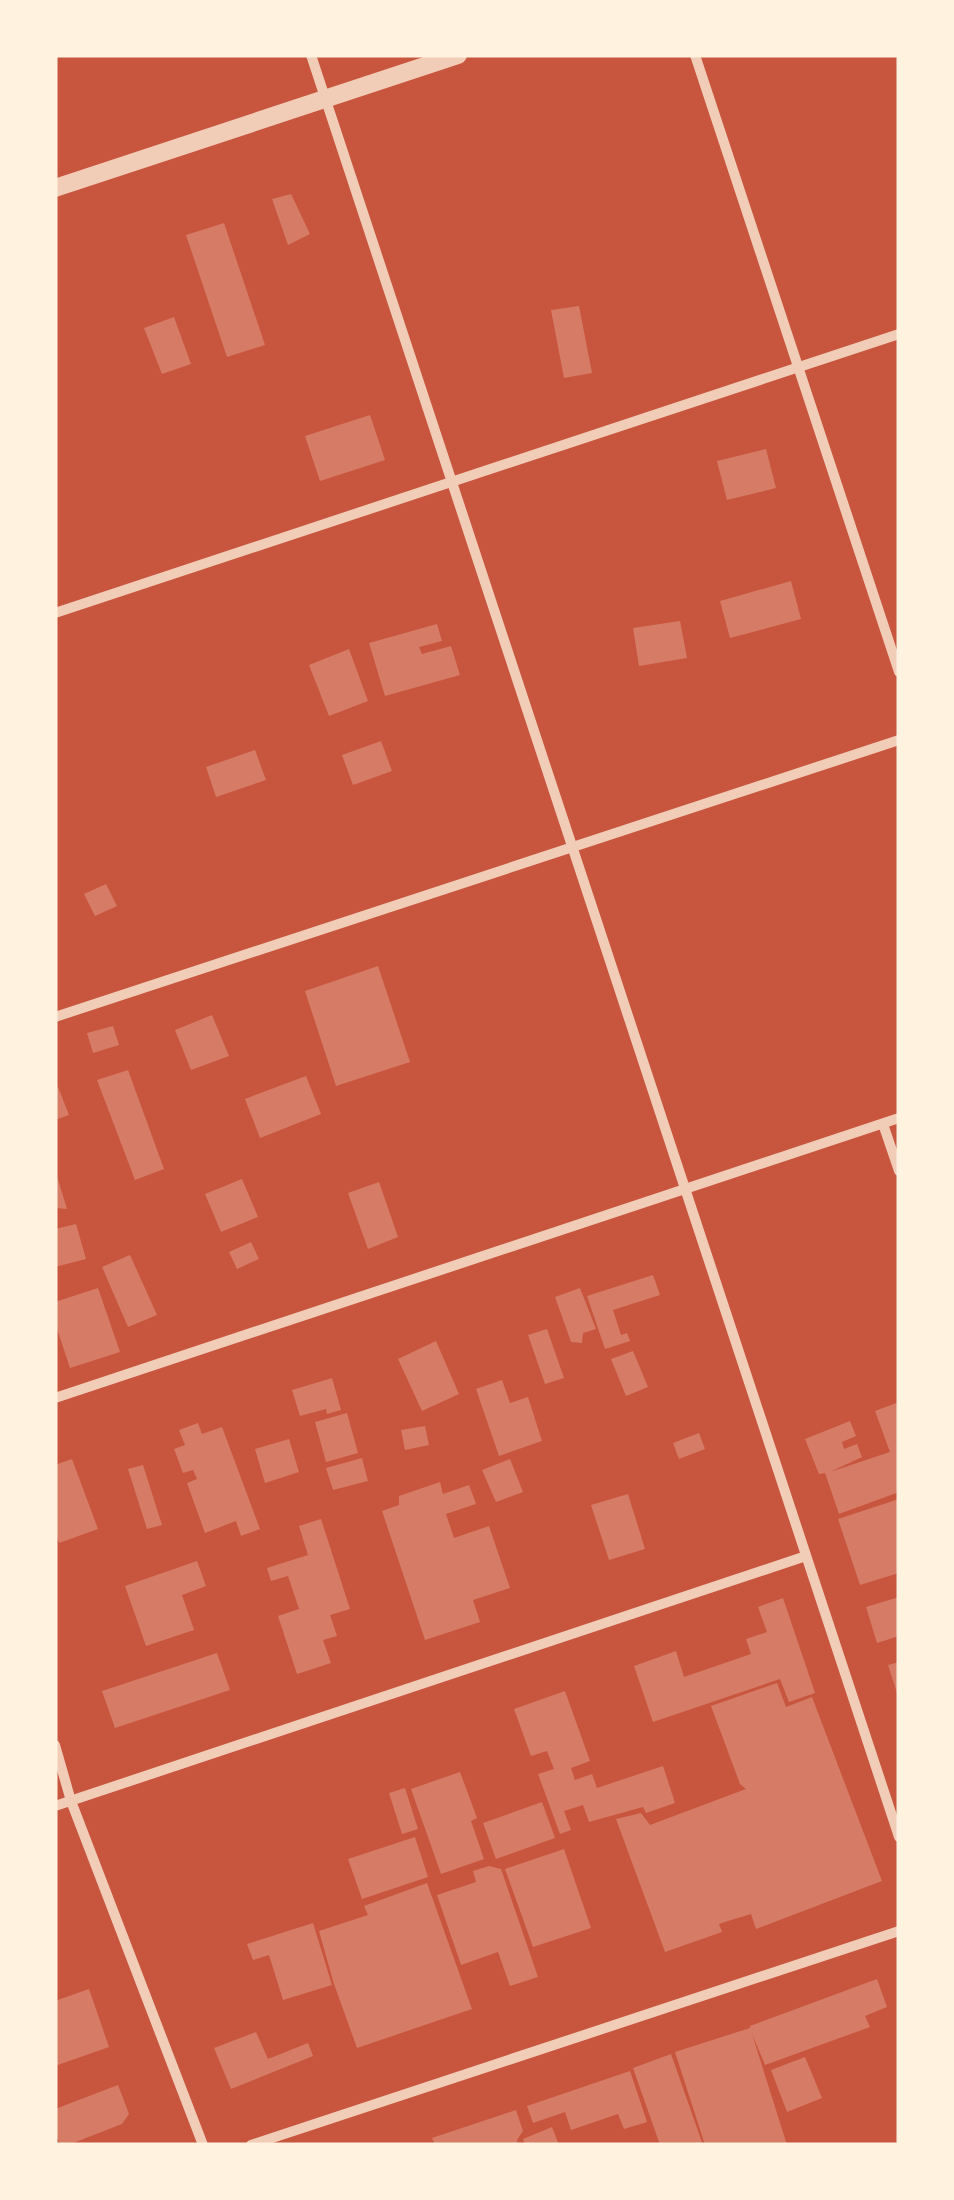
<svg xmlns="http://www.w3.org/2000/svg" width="954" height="2200" viewBox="0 0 954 2200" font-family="Cabin,sans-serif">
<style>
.building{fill:#d67c66}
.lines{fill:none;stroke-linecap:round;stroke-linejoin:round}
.minor{stroke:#f1ccb7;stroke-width:10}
.tertiary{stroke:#f1ccb7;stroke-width:18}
</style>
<rect width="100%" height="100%" fill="#c8553d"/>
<g class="building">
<polygon points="291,194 310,234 288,245 272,199"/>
<polygon points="224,223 265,345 227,357 186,235"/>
<polygon points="579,306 592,373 564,378 551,310"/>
<polygon points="174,317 191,364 162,374 144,328"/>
<polygon points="370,415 385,460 320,481 305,436"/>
<polygon points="766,449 776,488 727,500 717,461"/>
<polygon points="791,581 801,619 730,638 720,601"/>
<polygon points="680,621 687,658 639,666 633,628"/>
<polygon points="437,624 442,641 419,647 422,654 451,646 460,675 385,696 369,643"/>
<polygon points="349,649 368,701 329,716 309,665"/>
<polygon points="381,741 392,771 353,785 342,755"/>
<polygon points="255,750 266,780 216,797 206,767"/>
<polygon points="106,884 117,906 95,916 84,894"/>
<polygon points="378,966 410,1062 336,1086 305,991"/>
<polygon points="212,1015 229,1056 191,1070 175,1030"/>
<polygon points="113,1026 119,1045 93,1053 87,1033"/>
<polygon points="128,1070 164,1169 135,1180 97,1080"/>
<polygon points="306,1076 321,1114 260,1138 245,1099"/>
<polygon points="58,1087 69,1115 55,1120 55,1089"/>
<polygon points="55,1173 56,1173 67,1209 55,1208"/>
<polygon points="242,1179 258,1217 221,1232 205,1194"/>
<polygon points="379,1182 398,1237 368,1249 348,1193"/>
<polygon points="76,1224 86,1259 55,1267 55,1229"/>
<polygon points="251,1242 259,1259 237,1269 229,1252"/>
<polygon points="130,1255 157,1315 128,1327 102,1267"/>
<polygon points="653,1275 660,1295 613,1310 621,1335 627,1333 630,1341 605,1349 587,1296"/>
<polygon points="98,1288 120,1352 70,1368 55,1323 55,1302"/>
<polygon points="580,1288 596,1329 583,1333 582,1343 571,1342 555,1297"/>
<polygon points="547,1329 564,1378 545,1384 528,1335"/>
<polygon points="436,1341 459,1394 422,1411 398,1359"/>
<polygon points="633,1351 648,1387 626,1396 611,1359"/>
<polygon points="332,1378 341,1410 327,1414 326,1409 300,1416 292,1390"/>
<polygon points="502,1380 510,1403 528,1397 542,1441 499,1456 476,1389"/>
<polygon points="899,1402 899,1492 839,1514 825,1473 819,1474 805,1439 850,1421 856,1436 842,1442 844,1449 857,1444 862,1457 830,1472 890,1452 875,1411"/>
<polygon points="347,1413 358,1453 326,1462 315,1422"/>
<polygon points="198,1423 202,1434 222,1427 260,1529 241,1536 236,1521 205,1533 187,1483 197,1479 193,1470 183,1473 174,1449 185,1445 179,1430"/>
<polygon points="425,1426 429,1445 405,1450 401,1430"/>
<polygon points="699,1433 705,1449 679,1459 673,1443"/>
<polygon points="289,1439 299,1472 265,1483 255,1449"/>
<polygon points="362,1458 368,1481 333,1490 326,1468"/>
<polygon points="72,1459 98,1529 59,1543 55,1531 55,1465"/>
<polygon points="510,1459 523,1492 496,1502 482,1470"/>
<polygon points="143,1465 162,1525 147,1529 128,1469"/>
<polygon points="440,1482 443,1494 469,1485 476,1504 446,1514 454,1538 489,1526 510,1588 473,1600 480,1622 425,1640 382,1511 399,1505 399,1496"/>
<polygon points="628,1494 645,1549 609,1560 591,1505"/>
<polygon points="899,1499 899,1573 860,1585 838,1519"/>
<polygon points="321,1519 350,1609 330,1615 337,1636 323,1640 331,1663 297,1674 278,1616 299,1609 288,1576 271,1581 267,1568 308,1555 299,1526"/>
<polygon points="197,1561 206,1586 182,1595 194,1630 146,1646 125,1586"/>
<polygon points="899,1597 899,1636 877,1643 866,1607"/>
<polygon points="783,1598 815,1693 789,1702 780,1679 653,1722 634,1666 676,1651 684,1677 751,1654 746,1639 767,1632 758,1607"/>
<polygon points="217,1653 230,1690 115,1728 102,1691"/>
<polygon points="899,1662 899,1696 898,1696 888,1665"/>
<polygon points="777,1683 786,1707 812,1697 882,1881 756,1929 751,1914 728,1921 719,1924 722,1932 665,1952 616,1819 641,1813 650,1825 746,1789 740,1784 711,1706"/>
<polygon points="565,1691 590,1761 571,1768 575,1780 592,1774 597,1788 663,1766 675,1803 646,1813 643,1807 589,1822 583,1805 564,1811 571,1830 560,1834 538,1774 554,1769 547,1751 531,1756 514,1709"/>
<polygon points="460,1772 477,1818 471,1821 484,1859 441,1874 411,1789"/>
<polygon points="405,1788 418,1829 402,1834 389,1793"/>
<polygon points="542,1802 555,1838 496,1859 483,1823"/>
<polygon points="415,1837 428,1877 362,1899 348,1859"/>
<polygon points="564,1849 591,1928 533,1947 505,1869"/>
<polygon points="489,1866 501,1869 538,1977 510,1986 498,1952 461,1965 437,1895 476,1882 473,1871"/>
<polygon points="427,1883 472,2009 357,2048 334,1984 319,1931 368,1915 364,1906"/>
<polygon points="313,1923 332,1985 283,2000 269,1955 253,1960 247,1944"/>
<polygon points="877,1979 887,2007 865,2016 870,2027 765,2065 752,2034 787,2145 705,2145 675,2052 750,2028 750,2026"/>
<polygon points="89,1989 109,2047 55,2066 55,2001"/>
<polygon points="256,2032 268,2059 308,2043 313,2056 231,2089 214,2048"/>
<polygon points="671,2054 703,2145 660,2145 633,2068"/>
<polygon points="805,2057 822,2098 787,2112 771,2070"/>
<polygon points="630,2071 647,2122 624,2129 618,2114 571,2130 565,2112 533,2123 527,2106"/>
<polygon points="118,2085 129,2114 122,2124 68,2145 60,2145 55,2132 55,2109"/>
<polygon points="516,2110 523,2131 517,2140 518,2145 435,2145 432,2138"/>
<polygon points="552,2127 559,2145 525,2145 523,2139"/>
</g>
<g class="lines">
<g class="minor">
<polyline points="311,55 899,1837"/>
<polyline points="695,55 899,672"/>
<polyline points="55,613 899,334"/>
<polyline points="55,1017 899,740"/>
<polyline points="883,1124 899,1171"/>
<polyline points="55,1398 899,1118"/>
<polyline points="55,1745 71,1801 203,2145"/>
<polyline points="55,1806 806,1556"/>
<polyline points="251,2145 899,1931"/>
</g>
<polyline class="tertiary" points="55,188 458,55"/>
</g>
<rect width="954" height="2200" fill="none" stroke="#fff3e0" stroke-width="115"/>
</svg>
